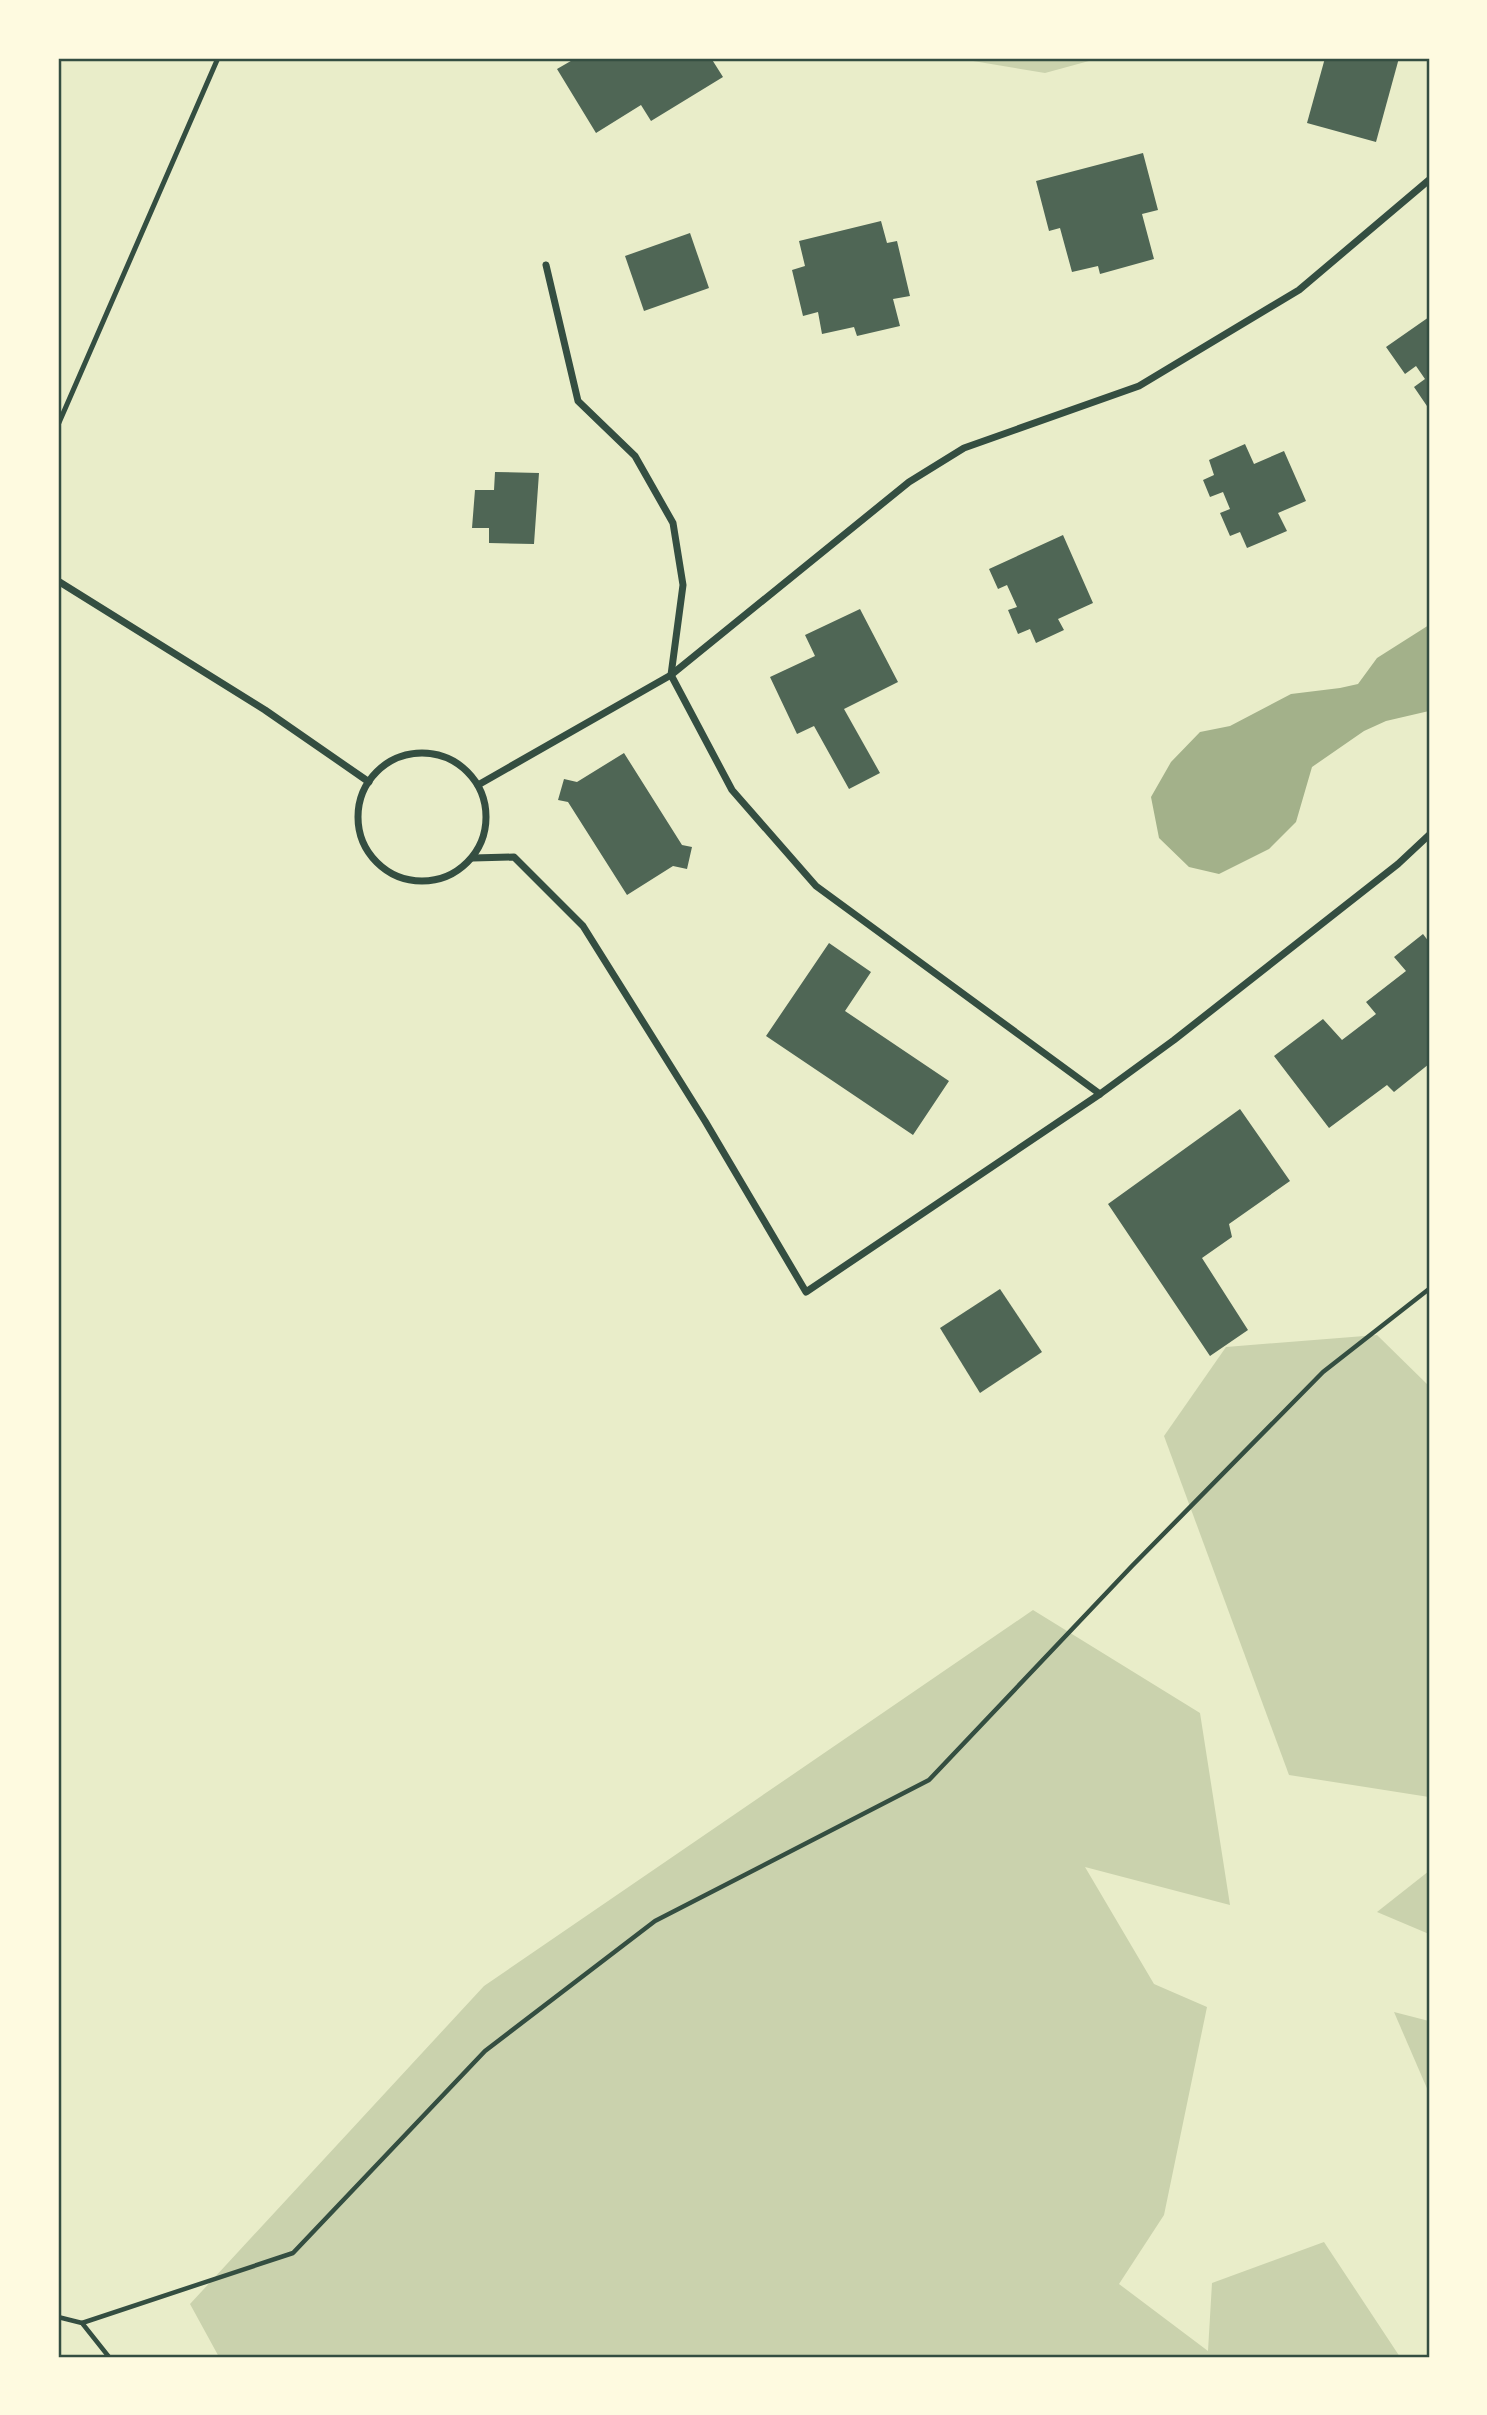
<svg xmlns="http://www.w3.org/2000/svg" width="1487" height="2415" viewBox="0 0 1487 2415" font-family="'Golos Text',sans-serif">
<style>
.green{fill:#cad2ad}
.water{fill:#a3b18a}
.building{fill:#4f6655}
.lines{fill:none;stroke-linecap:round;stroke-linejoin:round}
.path{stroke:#344e41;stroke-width:4.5}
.service{stroke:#344e41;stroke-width:5}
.minor{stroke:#344e41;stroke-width:7}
.neatline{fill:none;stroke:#344e41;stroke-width:2.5}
</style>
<rect width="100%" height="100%" fill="#e9edc9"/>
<g class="green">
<polygon points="969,58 1100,58 1045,73 973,61"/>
<polygon points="1377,1335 1429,1386 1429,1797 1289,1775 1164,1436 1226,1347"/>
<polygon points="1033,1610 1200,1713 1230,1905 1085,1867 1154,1984 1207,2007 1164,2215 1119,2284 1208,2351 1212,2283 1324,2242 1400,2357 219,2357 190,2304 484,1986"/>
<polygon points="1429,1871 1429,1934 1377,1912"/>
<polygon points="1394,2012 1429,2021 1429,2093"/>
</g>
<polygon class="water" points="1429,625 1429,711 1386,721 1364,731 1312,767 1296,822 1269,849 1219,874 1189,867 1159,838 1151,797 1171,762 1200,732 1230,726 1291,694 1340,688 1358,684 1377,658"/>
<g class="building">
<polygon points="576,58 711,58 723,77 651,121 641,105 596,133 557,69"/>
<polygon points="1325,58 1399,58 1376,142 1307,123"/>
<polygon points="1143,153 1158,210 1142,214 1154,259 1100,274 1098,266 1072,272 1060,228 1049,231 1036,181"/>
<polygon points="881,221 887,243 897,241 910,296 893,299 900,326 857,336 854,327 822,334 818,312 803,316 792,270 805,266 799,241"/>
<polygon points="690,233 709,288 644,311 625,256"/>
<polygon points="1429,317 1429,409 1414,387 1425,379 1416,366 1405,374 1386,347"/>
<polygon points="1245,444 1254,464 1284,451 1306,501 1278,513 1287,531 1247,548 1240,532 1230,536 1220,513 1230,509 1223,492 1210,497 1203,480 1214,475 1209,460"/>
<polygon points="495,472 539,473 534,544 489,543 489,528 472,528 475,490 494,490"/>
<polygon points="1063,535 1093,603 1058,619 1064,630 1036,643 1030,629 1018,634 1008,610 1017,607 1007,585 998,589 989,569"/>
<polygon points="860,609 898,682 844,709 880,773 849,789 814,726 797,734 770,677 815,656 805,635"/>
<polygon points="624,753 682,845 692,847 687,869 673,866 627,895 568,802 558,800 564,779 577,782"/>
<polygon points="1423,934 1429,942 1429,1064 1394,1092 1387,1085 1329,1128 1274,1056 1323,1019 1342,1040 1376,1014 1366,1002 1406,971 1394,957"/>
<polygon points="829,943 871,972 845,1011 949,1081 913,1135 766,1036"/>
<polygon points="1240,1109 1290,1181 1229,1224 1232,1237 1202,1258 1248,1330 1210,1356 1108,1204"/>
<polygon points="1000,1289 1042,1352 980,1393 940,1328"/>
</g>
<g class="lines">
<g class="path">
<polyline points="58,2317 82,2323 109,2357"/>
<polyline points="82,2323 293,2253 485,2051 655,1921 929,1780 1132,1566 1323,1372 1429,1289"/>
</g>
<polyline class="service" points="58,425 218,58"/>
<g class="minor">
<polyline points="546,265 578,401 635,456 673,523 683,585 671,675 732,790 816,886 1100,1094"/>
<polyline points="58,581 265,710 369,782"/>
<circle cx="422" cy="817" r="64"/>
<polyline points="478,785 671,675 909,482 964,448 1139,386 1299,290 1429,180"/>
<polyline points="473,858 514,857 583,926 705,1121 806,1292 1100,1094 1174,1040 1398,864 1429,835"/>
</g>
</g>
<rect width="1487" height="2415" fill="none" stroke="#fefae0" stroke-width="119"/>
<rect x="60" y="60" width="1368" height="2296" class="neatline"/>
</svg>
